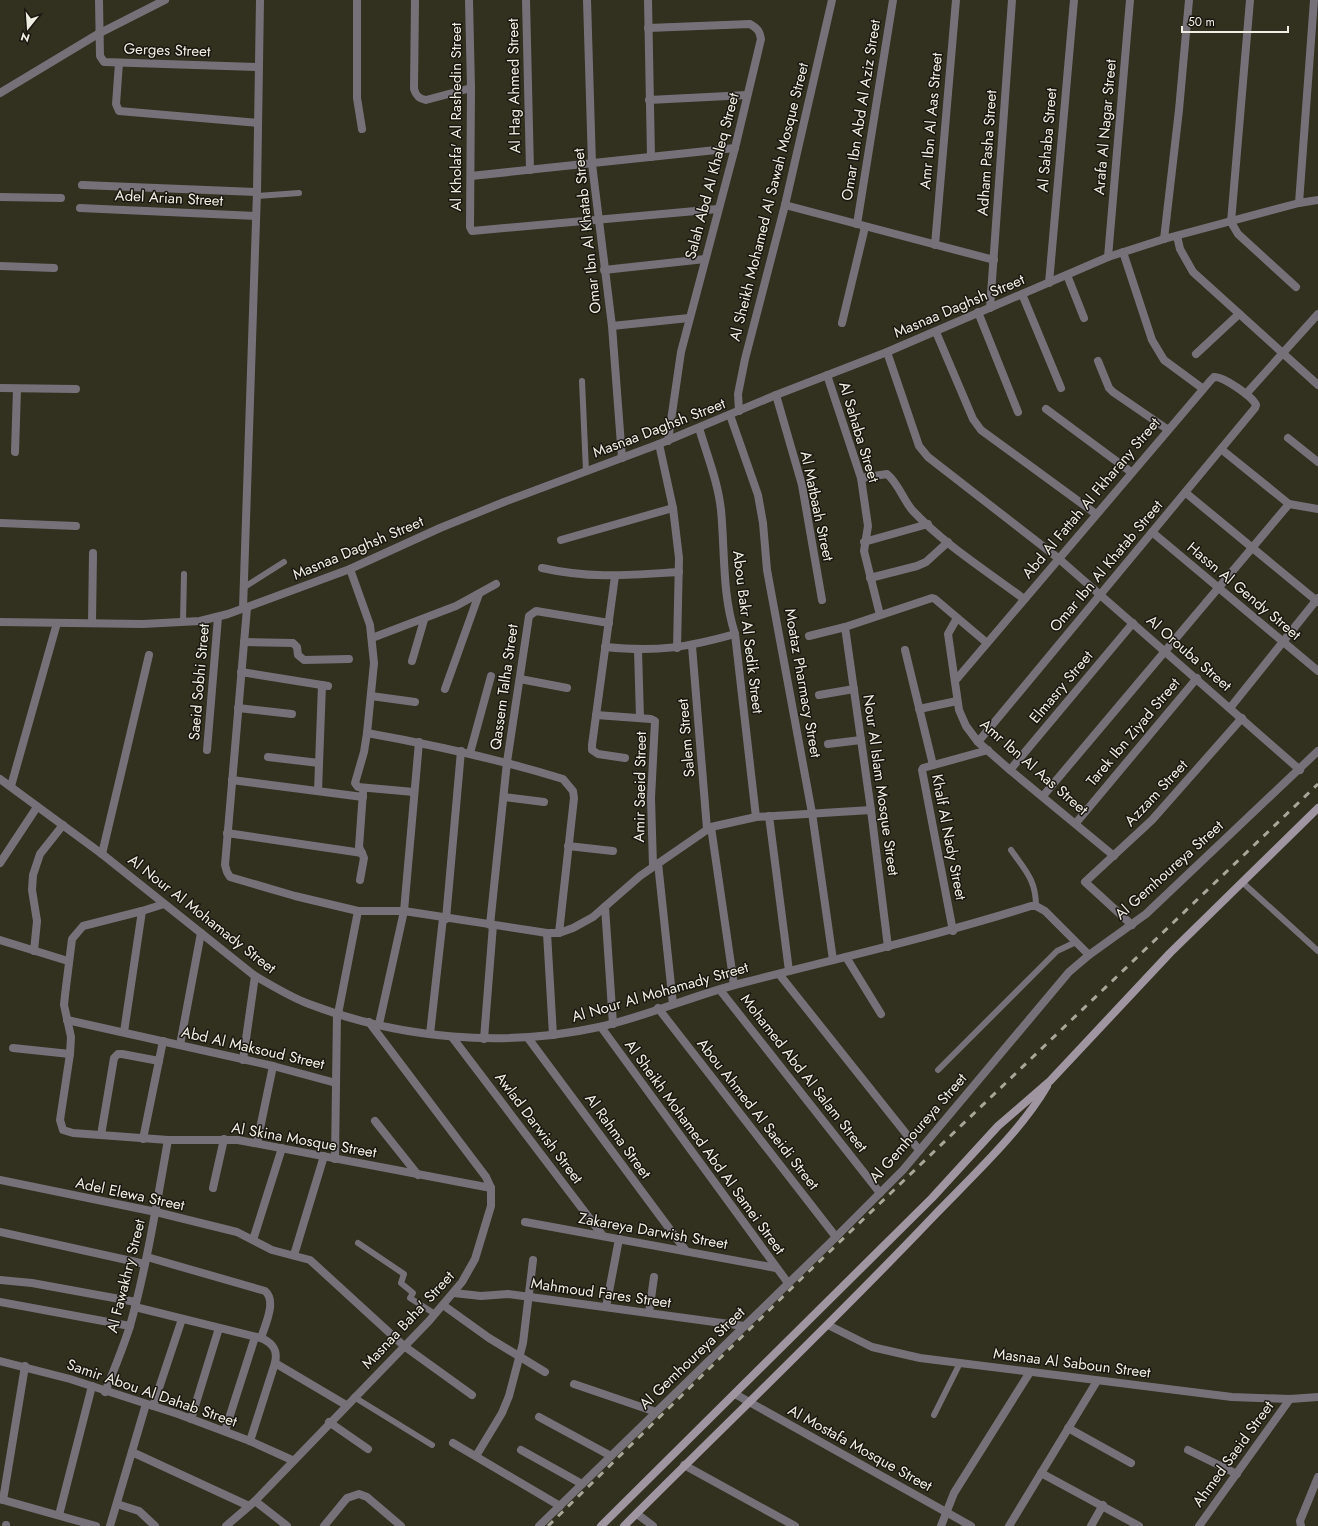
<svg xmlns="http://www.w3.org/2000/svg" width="1318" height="1526" viewBox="0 0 1318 1526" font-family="Jost,sans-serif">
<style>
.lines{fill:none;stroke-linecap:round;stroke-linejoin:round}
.service{stroke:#767179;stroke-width:6}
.minor{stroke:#767179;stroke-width:8}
.tertiary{stroke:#767179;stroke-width:8}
.secondary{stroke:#9f96a2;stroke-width:8}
.rail{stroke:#a8a799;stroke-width:3;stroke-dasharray:7 7;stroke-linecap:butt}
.labels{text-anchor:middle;stroke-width:3;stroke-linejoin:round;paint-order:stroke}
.street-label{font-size:15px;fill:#efeee3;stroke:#191710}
</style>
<rect width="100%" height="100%" fill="#32301f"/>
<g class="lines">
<g class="service">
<polyline points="257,196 299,193"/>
<polyline points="582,381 586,471"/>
<polyline points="243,588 284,562"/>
<polyline points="183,622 184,574"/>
<path d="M1011,850C1025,870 1036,880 1036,906"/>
<polyline points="1242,882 1318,951"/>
<polyline points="938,1070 1057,951 1076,942"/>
<polyline points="358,1243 404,1274 401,1283 413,1293 410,1298 435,1314"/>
<polyline points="354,1397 432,1445"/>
<polyline points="934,1415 960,1363"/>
</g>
<g class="minor">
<polyline points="99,0 100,56 104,62 258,67"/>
<polyline points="357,0 357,98 362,129"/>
<path d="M415,0L414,89C416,96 419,99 426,100L471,88"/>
<polyline points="469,0 471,88 470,227 472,231 718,209"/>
<polyline points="526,0 530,170"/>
<polyline points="587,0 592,164 612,326 622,458"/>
<polyline points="648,0 651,157"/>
<polyline points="1250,0 1231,222 1238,234 1296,287"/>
<path d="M648,28L750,24C757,28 760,31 761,39L735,148L681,352L668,441"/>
<polyline points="119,63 116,104 119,111 258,123"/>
<polyline points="0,93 98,34 165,0"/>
<polyline points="649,100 747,95"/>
<polyline points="471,176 735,148"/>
<polyline points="82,185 257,192"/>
<polyline points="0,197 61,198"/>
<polyline points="1299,203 1314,0"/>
<polyline points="785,205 994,260"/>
<polyline points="80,208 256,216"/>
<polyline points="857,224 893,0"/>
<polyline points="1177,236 1180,249 1193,272 1318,385"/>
<polyline points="1164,239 1179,110 1189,0"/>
<polyline points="935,245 956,0"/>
<polyline points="1123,252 1152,340 1164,360 1202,388"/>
<polyline points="1108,257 1130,0"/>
<polyline points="0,266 54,268"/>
<polyline points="604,270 705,259"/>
<polyline points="1067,275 1084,318"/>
<polyline points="1049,283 1074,0"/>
<polyline points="1022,294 1061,388"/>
<polyline points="990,308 1012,0"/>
<polyline points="978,312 1018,412"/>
<polyline points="842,323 865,227"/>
<polyline points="612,326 689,318"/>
<polyline points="936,332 973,419 981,430 1096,514"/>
<polyline points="887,352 919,446 928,457 1058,558 1300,770"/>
<polyline points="1196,354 1239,314"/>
<polyline points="1098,361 1109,388 1113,392 1167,429"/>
<polyline points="827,375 861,478 868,526 864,551 880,615"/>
<polyline points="0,388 76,389"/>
<polyline points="1246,394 1318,314"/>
<polyline points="776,395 802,485 822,600"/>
<polyline points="1046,409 1131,472"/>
<polyline points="739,411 738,394 745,359 785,205 832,0"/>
<polyline points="730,415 758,495 763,523 767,570 812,813 833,960"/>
<path d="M699,428C707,455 718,482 721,510C725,552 722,594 735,634L756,817"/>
<polyline points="1288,438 1318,462"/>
<polyline points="659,444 673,508 679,558 677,648"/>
<polyline points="1221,449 1289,504 1318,509"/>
<polyline points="15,452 17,389"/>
<path d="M861,478L887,474C899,484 903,500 913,511C945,545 987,571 1024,599"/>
<polyline points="1186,493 1318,602"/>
<polyline points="0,523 76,526"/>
<polyline points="1152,532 1318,671"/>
<polyline points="561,540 673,508"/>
<polyline points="864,542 928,524"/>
<path d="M542,568C591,579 630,575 679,572"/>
<polyline points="350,569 370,625 374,663 367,733 364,752 355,783 358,787 414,792"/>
<polyline points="615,576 592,745 592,750 598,754 625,758"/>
<polyline points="870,578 917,566 926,562 948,542"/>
<polyline points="247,608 225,865 227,872 230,877 295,896 358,911 404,911 547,933 559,933 573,928 593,917 640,876 711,827 756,817 871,810"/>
<polyline points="243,609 257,192 260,0"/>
<polyline points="957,618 948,634 959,710 966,726 978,742 1010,770 1114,856"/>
<polyline points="0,622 143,624 200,621 228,614 350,569 440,528 504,502 659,444 776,395 887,352 1108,257 1164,239 1299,203 1318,200"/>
<polyline points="92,623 93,553"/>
<polyline points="845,627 871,810 888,947"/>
<polyline points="809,636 845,627 932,598 935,599 987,643"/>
<polyline points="372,638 456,606 496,584"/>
<polyline points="244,642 293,643 297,647 298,655 304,660 349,659"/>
<polyline points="692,646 707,829"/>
<path d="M605,647C657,652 685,648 735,634"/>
<polyline points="638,650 640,718"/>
<polyline points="905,650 933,765"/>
<polyline points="412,661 424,620"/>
<polyline points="241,672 328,686"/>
<polyline points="520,679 567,688"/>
<path d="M955,681L1211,380L1214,377C1223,376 1253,397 1256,405L1255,408L978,742"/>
<polyline points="445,689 479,594"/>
<polyline points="819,695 854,689"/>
<polyline points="371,696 415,702"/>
<polyline points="238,708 292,714"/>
<polyline points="1230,708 1318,598"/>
<polyline points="919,709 957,701"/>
<polyline points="596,715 651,719 655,721 651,798 653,866"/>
<path d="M367,733C434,745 498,759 563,779L573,791L574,798L559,933"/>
<polyline points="828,744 861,740"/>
<polyline points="207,750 218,617"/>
<polyline points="470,753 491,676"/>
<polyline points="268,757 319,763"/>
<polyline points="1010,770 1133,623"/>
<path d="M0,779L102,854L255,976C273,986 290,997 309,1004C400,1039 504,1048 599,1027C648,1016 694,995 742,983C839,958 936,936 1031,906H1036L1045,911L1089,955"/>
<polyline points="232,780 363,797"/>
<polyline points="11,786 57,623"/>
<polyline points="318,791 322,685"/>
<polyline points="1043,796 1289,504"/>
<polyline points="504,797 544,802"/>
<polyline points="769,816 789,971"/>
<polyline points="1076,823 1197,678"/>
<polyline points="711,827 734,985"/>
<polyline points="227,833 362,853"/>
<polyline points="568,846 613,851"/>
<polyline points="102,854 149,655"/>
<polyline points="0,863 37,807"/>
<polyline points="658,863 673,1004"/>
<polyline points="360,880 364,858 359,847 363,792"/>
<polyline points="164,904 142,911 83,926 72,939 65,995 64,1005 71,1037 70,1054 60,1120 63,1130 73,1133 168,1140 238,1140 491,1188"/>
<polyline points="605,907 613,1024"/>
<polyline points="446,919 461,751"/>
<polyline points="490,925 507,762 529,616 536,611 609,623"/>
<polyline points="1132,925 1085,882 1152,820 1242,718"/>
<polyline points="953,931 922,770 923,768 988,750"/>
<polyline points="547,933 553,1035"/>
<polyline points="0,940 68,961"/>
<polyline points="34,951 37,921 32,890 33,875 40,854 63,825"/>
<polyline points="846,957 881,1014"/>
<polyline points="779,974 919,1150"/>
<polyline points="720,990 880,1193"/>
<polyline points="658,1008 836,1237"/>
<polyline points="338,1014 358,911"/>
<polyline points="67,1020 273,1066 336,1083"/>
<polyline points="379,1024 404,911 419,742"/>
<polyline points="601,1027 788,1283"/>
<polyline points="124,1032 142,911"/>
<polyline points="430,1034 443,918"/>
<polyline points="452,1037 603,1236"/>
<polyline points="528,1038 686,1251"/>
<polyline points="484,1039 493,925"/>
<polyline points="180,1045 201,933"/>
<polyline points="13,1048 70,1054"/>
<polyline points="243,1060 255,976"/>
<polyline points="375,1121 418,1175"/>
<polyline points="101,1135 114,1058 118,1054 122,1054 159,1061"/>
<polyline points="143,1139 163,1041"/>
<polyline points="257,1143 273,1066"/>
<polyline points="335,1159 337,1013"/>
<polyline points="0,1180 156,1212 237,1232 272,1250 310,1260 404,1346 472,1395"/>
<polyline points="213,1188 224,1139"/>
<polyline points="525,1222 776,1268"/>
<polyline points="0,1232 145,1264"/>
<polyline points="253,1240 282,1148"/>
<polyline points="294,1255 324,1156"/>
<path d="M147,1257L265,1291C277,1301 265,1325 261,1338"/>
<polyline points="0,1280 32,1283 136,1302"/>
<polyline points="454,1293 481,1296 508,1294 744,1326"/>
<polyline points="0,1302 130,1326"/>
<polyline points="443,1305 489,1338 545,1372"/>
<path d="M135,1307L261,1338C273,1343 278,1350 275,1363L250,1441"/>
<polyline points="606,1307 619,1239"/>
<polyline points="649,1313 654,1277"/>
<polyline points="0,1361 70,1379 178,1414 250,1441 292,1460"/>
<polyline points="275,1363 346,1405"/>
<polyline points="574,1384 656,1412"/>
<path d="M105,1392C114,1370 123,1348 130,1326C147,1265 157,1202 168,1140"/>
<polyline points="735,1394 971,1526"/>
<polyline points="153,1406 182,1319"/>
<polyline points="539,1417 611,1456"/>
<polyline points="191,1419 219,1328"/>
<polyline points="329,1422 368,1449"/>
<polyline points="1068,1428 1131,1463"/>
<polyline points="225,1431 255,1337"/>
<polyline points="453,1443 560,1506"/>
<polyline points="521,1450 582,1484"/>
<polyline points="1188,1450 1237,1474"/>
<polyline points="132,1452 249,1506"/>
<polyline points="476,1456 502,1413 509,1396 523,1343 533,1260"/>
<polyline points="684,1465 795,1526"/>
<polyline points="1041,1473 1139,1526"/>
<polyline points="0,1499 96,1526"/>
<polyline points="3,1500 25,1366"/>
<polyline points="255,1501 287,1526"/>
<polyline points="117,1504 139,1511 155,1526"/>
<polyline points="637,1514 653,1526"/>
<polyline points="59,1515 92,1386"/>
<polyline points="6,1526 6,1525"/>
<polyline points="110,1526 146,1404"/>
<polyline points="226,1526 255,1501 429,1321 462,1282 475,1259 491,1206 491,1188 486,1177 369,1022"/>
<polyline points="324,1526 347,1498 359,1494 367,1497 401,1526"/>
<polyline points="539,1526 836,1237 903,1170 1069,972 1089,955 1146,914 1318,751"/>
<polyline points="941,1526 954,1493 1030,1372"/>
<polyline points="1009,1526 1097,1381"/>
<polyline points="1091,1526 1103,1505"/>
<polyline points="1199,1526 1290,1399"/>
<polyline points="1301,1526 1300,1521 1318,1477"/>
</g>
<polyline class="tertiary" points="828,1325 872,1347 920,1358 1232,1397 1290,1399 1318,1397"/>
<g class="secondary">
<polyline points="601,1526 932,1198 998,1126 1050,1081 1170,953 1318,808"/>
<path d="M624,1526C726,1424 831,1324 930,1220C969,1179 1019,1134 1047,1086"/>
</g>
<polyline class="rail" points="548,1526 803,1277 1318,784"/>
</g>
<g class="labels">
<g class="street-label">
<text transform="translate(167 50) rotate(2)" y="5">Gerges Street</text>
<text transform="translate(514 86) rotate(-91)" y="5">Al Hag Ahmed Street</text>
<text transform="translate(861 110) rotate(-81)" y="5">Omar Ibn Abd Al Aziz Street</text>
<text transform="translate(456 117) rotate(-90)" y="5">Al Kholafa' Al Rashedin Street</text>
<text transform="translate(931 121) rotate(-85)" y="5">Amr Ibn Al Aas Street</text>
<text transform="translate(1105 127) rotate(-85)" y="5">Arafa Al Nagar Street</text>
<text transform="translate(1047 140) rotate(-85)" y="5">Al Sahaba Street</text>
<text transform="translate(987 153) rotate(-86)" y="5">Adham Pasha Street</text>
<text transform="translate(712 176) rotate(-75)" y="5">Salah Abd Al Khaleq Street</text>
<text transform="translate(169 198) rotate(3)" y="5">Adel Arian Street</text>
<text transform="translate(769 202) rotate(-76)" y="5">Al Sheikh Mohamed Al Sawah Mosque Street</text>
<text transform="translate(587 231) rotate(-96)" y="5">Omar Ibn Al Khatab Street</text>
<text transform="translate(959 306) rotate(-23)" y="5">Masnaa Daghsh Street</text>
<text transform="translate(659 428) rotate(-21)" y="5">Masnaa Daghsh Street</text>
<text transform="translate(859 432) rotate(73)" y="5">Al Sahaba Street</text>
<text transform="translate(1091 498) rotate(-50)" y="5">Abd Al Fattah Al Fkharany Street</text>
<text transform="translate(817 506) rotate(78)" y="5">Al Matbaah Street</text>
<text transform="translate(358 548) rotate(-23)" y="5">Masnaa Daghsh Street</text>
<text transform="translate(1106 566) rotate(-50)" y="5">Omar Ibn Al Khatab Street</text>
<text transform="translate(1244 591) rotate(40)" y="5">Hassn Al Gendy Street</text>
<text transform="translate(748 632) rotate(83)" y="5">Abou Bakr Al Sedik Street</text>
<text transform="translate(1189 653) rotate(41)" y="5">Al Orouba Street</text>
<text transform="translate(199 682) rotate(-85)" y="5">Saeid Sobhi Street</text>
<text transform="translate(803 683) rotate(80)" y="5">Moataz Pharmacy Street</text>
<text transform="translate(504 687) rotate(-82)" y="5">Qassem Talha Street</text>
<text transform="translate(1061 687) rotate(-50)" y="5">Elmasry Street</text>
<text transform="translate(1133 732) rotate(-50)" y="5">Tarek Ibn Ziyad Street</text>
<text transform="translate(686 738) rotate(-95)" y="5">Salem Street</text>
<text transform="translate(1034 767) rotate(41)" y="5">Amr Ibn Al Aas Street</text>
<text transform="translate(881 785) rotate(82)" y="5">Nour Al Islam Mosque Street</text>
<text transform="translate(640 787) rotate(-89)" y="5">Amir Saeid Street</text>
<text transform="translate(1156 793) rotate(-47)" y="5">Azzam Street</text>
<text transform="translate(949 837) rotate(79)" y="5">Khalf Al Nady Street</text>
<text transform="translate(1169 870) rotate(-42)" y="5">Al Gemhoureya Street</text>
<text transform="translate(202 914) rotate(38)" y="5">Al Nour Al Mohamady Street</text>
<text transform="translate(660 992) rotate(-16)" y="5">Al Nour Al Mohamady Street</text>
<text transform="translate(253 1048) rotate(13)" y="5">Abd Al Maksoud Street</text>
<text transform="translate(804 1073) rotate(52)" y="5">Mohamed Abd Al Salam Street</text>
<text transform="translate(758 1114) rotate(52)" y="5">Abou Ahmed Al Saeidi Street</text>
<text transform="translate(539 1128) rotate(53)" y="5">Awlad Darwish Street</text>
<text transform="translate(918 1128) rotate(-49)" y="5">Al Gemhoureya Street</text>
<text transform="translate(618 1136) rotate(54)" y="5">Al Rahma Street</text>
<text transform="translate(304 1140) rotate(10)" y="5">Al Skina Mosque Street</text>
<text transform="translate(705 1147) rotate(54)" y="5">Al Sheikh Mohamed Abd Al Samei Street</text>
<text transform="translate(130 1194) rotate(12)" y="5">Adel Elewa Street</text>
<text transform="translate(653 1231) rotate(10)" y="5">Zakareya Darwish Street</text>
<text transform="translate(126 1276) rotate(-76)" y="5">Al Fawakhry Street</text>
<text transform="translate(601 1293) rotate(8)" y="5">Mahmoud Fares Street</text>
<text transform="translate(408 1320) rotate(-47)" y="5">Masnaa Baha' Street</text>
<text transform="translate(692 1358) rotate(-44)" y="5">Al Gemhoureya Street</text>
<text transform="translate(1072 1363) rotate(7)" y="5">Masnaa Al Saboun Street</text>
<text transform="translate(152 1393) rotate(19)" y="5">Samir Abou Al Dahab Street</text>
<text transform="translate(860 1448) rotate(29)" y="5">Al Mostafa Mosque Street</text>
<text transform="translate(1233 1454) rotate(-54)" y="5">Ahmed Saeid Street</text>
</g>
</g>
<g transform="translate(28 28) rotate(197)" stroke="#191710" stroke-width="3" paint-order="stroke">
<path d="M0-3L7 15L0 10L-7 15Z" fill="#efeee3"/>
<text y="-6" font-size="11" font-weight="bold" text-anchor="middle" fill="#efeee3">N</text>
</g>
<path d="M1182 26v6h106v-6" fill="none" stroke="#efeee3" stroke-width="2"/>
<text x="1188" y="26" font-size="12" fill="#efeee3" stroke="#191710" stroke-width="3" paint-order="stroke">50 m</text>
</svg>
